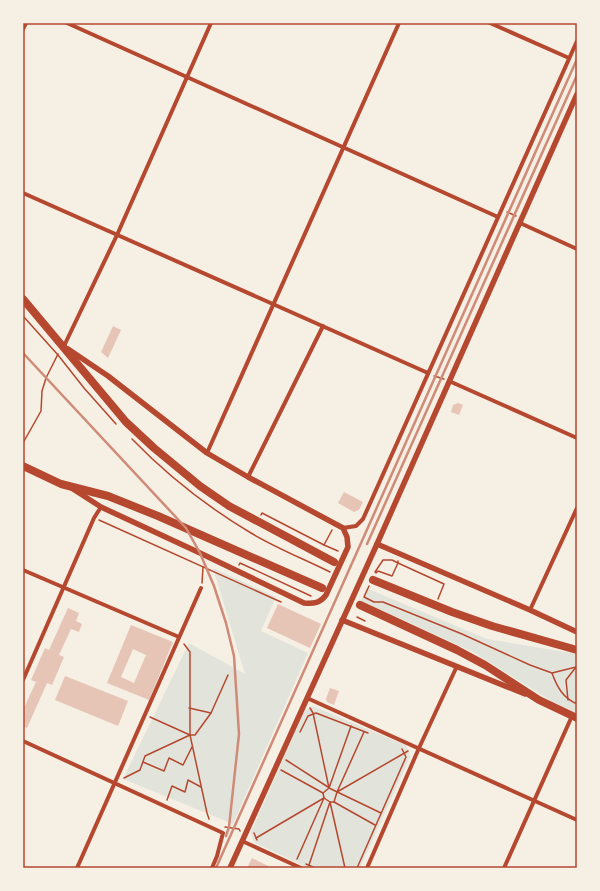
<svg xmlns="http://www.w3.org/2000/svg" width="600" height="891" viewBox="0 0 600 891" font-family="Cabin,sans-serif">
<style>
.green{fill:#e2e4dc}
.building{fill:#e6c5b7;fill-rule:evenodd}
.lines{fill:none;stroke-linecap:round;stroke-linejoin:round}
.path{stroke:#b5482f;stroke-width:1.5}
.minor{stroke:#b5482f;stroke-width:4}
.tertiary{stroke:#b5482f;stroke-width:5.5}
.trunk{stroke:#b5482f;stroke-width:8}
.rail{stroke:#cf8b77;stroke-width:2.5}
.neatline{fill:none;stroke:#b5482f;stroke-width:1.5}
</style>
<rect width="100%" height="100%" fill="#f6efe4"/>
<g class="green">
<polygon points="213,568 276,597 261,631 308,653 233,824 123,779 189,643 245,674"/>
<polygon points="366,588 487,639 577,654 577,713 553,702 473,652 361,601"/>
<polygon points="313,706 405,745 409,751 410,757 360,868 309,868 255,843 253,840 251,832 305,710"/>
</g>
<g class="building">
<polygon points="113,326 121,330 108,358 101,352"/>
<polygon points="458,403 463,405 459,415 451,412 453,405"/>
<polygon points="344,492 363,502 359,510 354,512 338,503"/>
<polygon points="278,604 321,624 310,648 267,628"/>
<polygon points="68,608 79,613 76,621 82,624 79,632 71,629 59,655 64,657 52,685 47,683 27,728 23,726 23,710 36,682 31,680 45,648 49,650"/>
<path d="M131,625L173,642L149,700L107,683ZM133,649L146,655L134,683L121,677Z"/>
<polygon points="65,676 128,701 118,726 55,700"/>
<polygon points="330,688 339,691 334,705 327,702 326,699"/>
<polygon points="252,858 272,868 247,868"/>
</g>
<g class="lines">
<g class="path">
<polyline points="507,212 516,216"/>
<polyline points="23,316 58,355 84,388 116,424"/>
<polyline points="434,376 444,379"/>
<path d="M132,439C166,474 209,508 251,533C276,548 304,559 330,572"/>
<polyline points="23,443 41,411 42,391 46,378 58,354"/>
<polyline points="261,515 262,513 324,545 332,530"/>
<polyline points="99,520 281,602"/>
<polyline points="324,545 338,551"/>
<polyline points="398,561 398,563 444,584 438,599"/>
<polyline points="239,565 240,563 311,596"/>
<polyline points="375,572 383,560 392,560 398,563 392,576 378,571 376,573"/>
<polyline points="202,583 203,567"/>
<polyline points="369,586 364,597 374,602 383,602 462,634 530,665 552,673 576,667"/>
<polyline points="357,617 365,621"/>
<polyline points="184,644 190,652 190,735 207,813 209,819"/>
<path d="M552,673C557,687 563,698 577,704"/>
<polyline points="568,700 566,680 576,667"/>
<polyline points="189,708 211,713"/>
<polyline points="310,708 313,713 329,788 351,726"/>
<polyline points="150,717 190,735"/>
<polyline points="300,732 308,716 316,713 368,733"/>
<polyline points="364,732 337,792 408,751"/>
<polyline points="286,760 328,787"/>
<polyline points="143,762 164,771 169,758 183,765 192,747"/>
<polyline points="281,770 323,793"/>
<polyline points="124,778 140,770 145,756 190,735 195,735 211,713 228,675"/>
<polyline points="337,792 334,802 330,802 324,798 323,793 329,788 381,813"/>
<polyline points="167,800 172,786 185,792 188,780 201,787"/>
<polyline points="334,802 375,825"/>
<polyline points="225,827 239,829 240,831"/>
<polyline points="254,833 257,840"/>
<polyline points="256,838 324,798 297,859"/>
<polyline points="306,864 315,868"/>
<polyline points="309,865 330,802 345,868"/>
<polyline points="357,868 406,757 402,749"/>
</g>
<g class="minor">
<polyline points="67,23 498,217"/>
<polyline points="490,23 569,58"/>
<polyline points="23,29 26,23"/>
<polyline points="23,193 428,373"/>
<polyline points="520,223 577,249"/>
<polyline points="64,346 117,235 211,23"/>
<polyline points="449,381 577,438"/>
<polyline points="207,453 399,23"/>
<polyline points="248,477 323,326"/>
<polyline points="343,528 356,526 363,519 577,41"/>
<polyline points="23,570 179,637"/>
<polyline points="530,610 577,508"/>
<polyline points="23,680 94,518 101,507"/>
<polyline points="307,698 577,820"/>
<polyline points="23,741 223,833 217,856 212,868"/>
<polyline points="242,841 301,868"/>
<polyline points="77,868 201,588"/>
<polyline points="367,868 419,748 457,666"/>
<polyline points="504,868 572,716"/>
</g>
<g class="tertiary">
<path d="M68,349L108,376L207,453L248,477L343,528L347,537L348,547L326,595C320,603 314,604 304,603L200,553L101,507L73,489"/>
<polyline points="377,544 530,610 577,632"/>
<polyline points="342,620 525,694"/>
<polyline points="230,868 377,544 577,94"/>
</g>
<g class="trunk">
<polyline points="23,299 126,422 154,448 200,486 229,506 334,562"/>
<polyline points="23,466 61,484 108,496 158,516 322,588"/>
<polyline points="373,580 452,612 492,626 577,650"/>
<polyline points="360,605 457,650 485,665 539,700 577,718"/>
</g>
<g class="rail">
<polyline points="23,353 186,528 200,553 214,586 226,623 234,656 239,734 229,827 226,836"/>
<polyline points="367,544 577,75"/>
<polyline points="216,868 577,59"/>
</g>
</g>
<rect width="600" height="891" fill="none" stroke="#f6efe4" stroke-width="48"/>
<rect x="24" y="24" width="552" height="843" class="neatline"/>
</svg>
